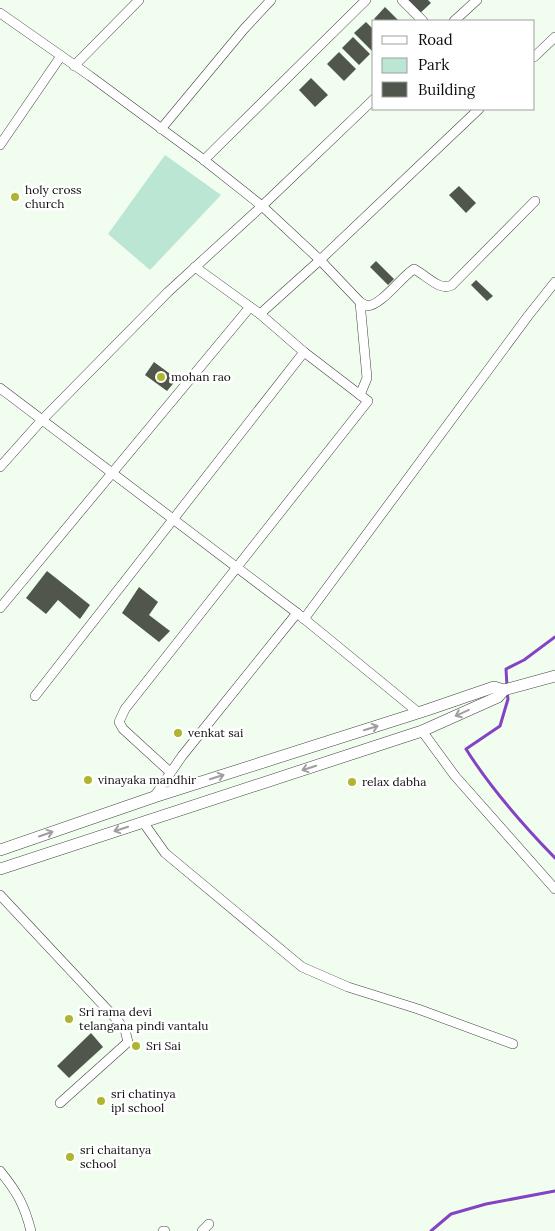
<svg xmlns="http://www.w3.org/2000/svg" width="555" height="1231" viewBox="0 0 555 1231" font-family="Lora,serif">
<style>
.green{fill:#bbe6d4}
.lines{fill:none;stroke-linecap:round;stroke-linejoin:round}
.stream{stroke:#8443c5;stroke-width:3}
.building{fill:#50564b}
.minor-casing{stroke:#414141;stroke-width:10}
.tertiary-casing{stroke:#414141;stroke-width:12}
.minor{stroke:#fff;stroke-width:9}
.tertiary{stroke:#fff;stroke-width:11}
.oneway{stroke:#9f9f9f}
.poi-dot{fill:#aeb52e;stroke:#fff;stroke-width:2}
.labels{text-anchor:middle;stroke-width:5;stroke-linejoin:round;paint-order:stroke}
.poi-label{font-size:12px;fill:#0e0e0e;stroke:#fff;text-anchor:start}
</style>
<rect width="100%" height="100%" fill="#f1feef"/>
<polygon class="green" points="165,155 221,195 150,270 108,234"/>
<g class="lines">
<g class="stream">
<polyline points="507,686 506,669 524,660 555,637"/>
<path d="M507,692L508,699L500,726L466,749C491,789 523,825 555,858"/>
<polyline points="431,1231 451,1214 486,1204 555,1191"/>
</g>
</g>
<g class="building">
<polygon points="404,0 428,0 431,3 418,15"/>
<polygon points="385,7 399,21 377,21 374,19"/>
<polygon points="366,22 374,30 372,51 354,33"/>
<polygon points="353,37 370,54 359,65 342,48"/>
<polygon points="339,52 356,69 344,81 327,64"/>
<polygon points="311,78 328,95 315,107 299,90"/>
<polygon points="459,186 476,203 466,213 449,195"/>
<polygon points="376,261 394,279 388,285 370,267"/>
<polygon points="476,280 493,296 487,301 471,285"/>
<polygon points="154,362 177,379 167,391 145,375"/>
<polygon points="47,571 90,605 80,619 58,600 46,614 26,598"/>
<polygon points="139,587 158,602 149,615 170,631 159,642 122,613"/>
<polygon points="91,1033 103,1047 69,1078 57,1066"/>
</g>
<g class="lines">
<defs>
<g id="minor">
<polyline points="402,0 423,21"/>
<path d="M0,13L90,76L204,160L262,206L320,260L360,302L367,306C382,305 400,278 414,269C426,275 440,292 452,285L535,201"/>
<polyline points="454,21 477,0"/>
<polyline points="534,57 555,37"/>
<polyline points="74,66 139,0"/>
<polyline points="161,129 244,29 271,0"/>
<polyline points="0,145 61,56"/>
<polyline points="204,160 366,0"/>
<polyline points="260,314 320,260 479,109"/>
<polyline points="0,388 297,613 419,713"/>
<polyline points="360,395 367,378 360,302"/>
<polyline points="0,467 41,421 168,292 262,206 374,99"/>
<polyline points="0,608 250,307"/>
<polyline points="304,619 528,316 555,282"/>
<polyline points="35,696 304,352"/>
<polyline points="422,731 455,776 555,889"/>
<polyline points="170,772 123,729 119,722 125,709 368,401 304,352 260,314 195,267"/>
<polyline points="154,797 182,756 297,613"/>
<polyline points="143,822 165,853 302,967 348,987 418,1009 513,1044"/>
<polyline points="0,895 118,1021 125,1030 128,1042 60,1103"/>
<path d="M0,1171C17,1192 24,1204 31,1231"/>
<polyline points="163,1231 165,1231"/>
<polyline points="202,1231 209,1224"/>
</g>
<g id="tertiary">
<polyline points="0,850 154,797 427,710 494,687 504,690 555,676"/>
<polyline points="0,869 422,731 498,697 504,690"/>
</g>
</defs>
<use href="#minor" class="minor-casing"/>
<use href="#tertiary" class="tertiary-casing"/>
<use href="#minor" class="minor"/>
<use href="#tertiary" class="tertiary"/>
</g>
<defs><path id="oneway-shaft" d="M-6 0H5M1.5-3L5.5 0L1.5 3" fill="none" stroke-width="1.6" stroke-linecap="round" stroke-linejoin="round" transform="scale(1.25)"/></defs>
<g class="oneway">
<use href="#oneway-shaft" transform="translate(462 713) rotate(156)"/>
<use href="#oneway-shaft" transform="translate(371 728) rotate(-17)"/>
<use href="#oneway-shaft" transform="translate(309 768) rotate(162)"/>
<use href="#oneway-shaft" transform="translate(217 777) rotate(-18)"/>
<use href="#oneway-shaft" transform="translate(121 829) rotate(162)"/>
<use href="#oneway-shaft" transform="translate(46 834) rotate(-19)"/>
</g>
<g class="poi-dot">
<circle cx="15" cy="197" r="5"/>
<circle cx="161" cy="377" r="5"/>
<circle cx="178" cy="733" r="5"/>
<circle cx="88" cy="780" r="5"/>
<circle cx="352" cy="782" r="5"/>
<circle cx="69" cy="1019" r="5"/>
<circle cx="136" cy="1046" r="5"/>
<circle cx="101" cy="1101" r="5"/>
<circle cx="70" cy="1157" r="5"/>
</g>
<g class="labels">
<g class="poi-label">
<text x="25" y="194">holy cross<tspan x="25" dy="14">church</tspan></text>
<text x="171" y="381">mohan rao</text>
<text x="188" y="737">venkat sai</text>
<text x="98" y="784">vinayaka mandhir</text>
<text x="362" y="786">relax dabha</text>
<text x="79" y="1016">Sri rama devi<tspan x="79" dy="14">telangana pindi vantalu</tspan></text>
<text x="146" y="1050">Sri Sai</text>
<text x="111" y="1098">sri chatinya<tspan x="111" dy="14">ipl school</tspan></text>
<text x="80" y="1154">sri chaitanya<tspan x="80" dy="14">school</tspan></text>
</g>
</g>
<rect x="372" y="20" width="162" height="90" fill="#ffffff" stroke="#9f9f9f"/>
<rect x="382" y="36" width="25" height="8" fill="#ffffff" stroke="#9f9f9f"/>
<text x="418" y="45" font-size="15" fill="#0e0e0e">Road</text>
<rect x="382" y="58" width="25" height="15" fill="#bbe6d4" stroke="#9f9f9f"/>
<text x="418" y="70" font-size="15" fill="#0e0e0e">Park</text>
<rect x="382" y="82" width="25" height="15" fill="#50564b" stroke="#9f9f9f"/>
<text x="418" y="95" font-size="15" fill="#0e0e0e">Building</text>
</svg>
